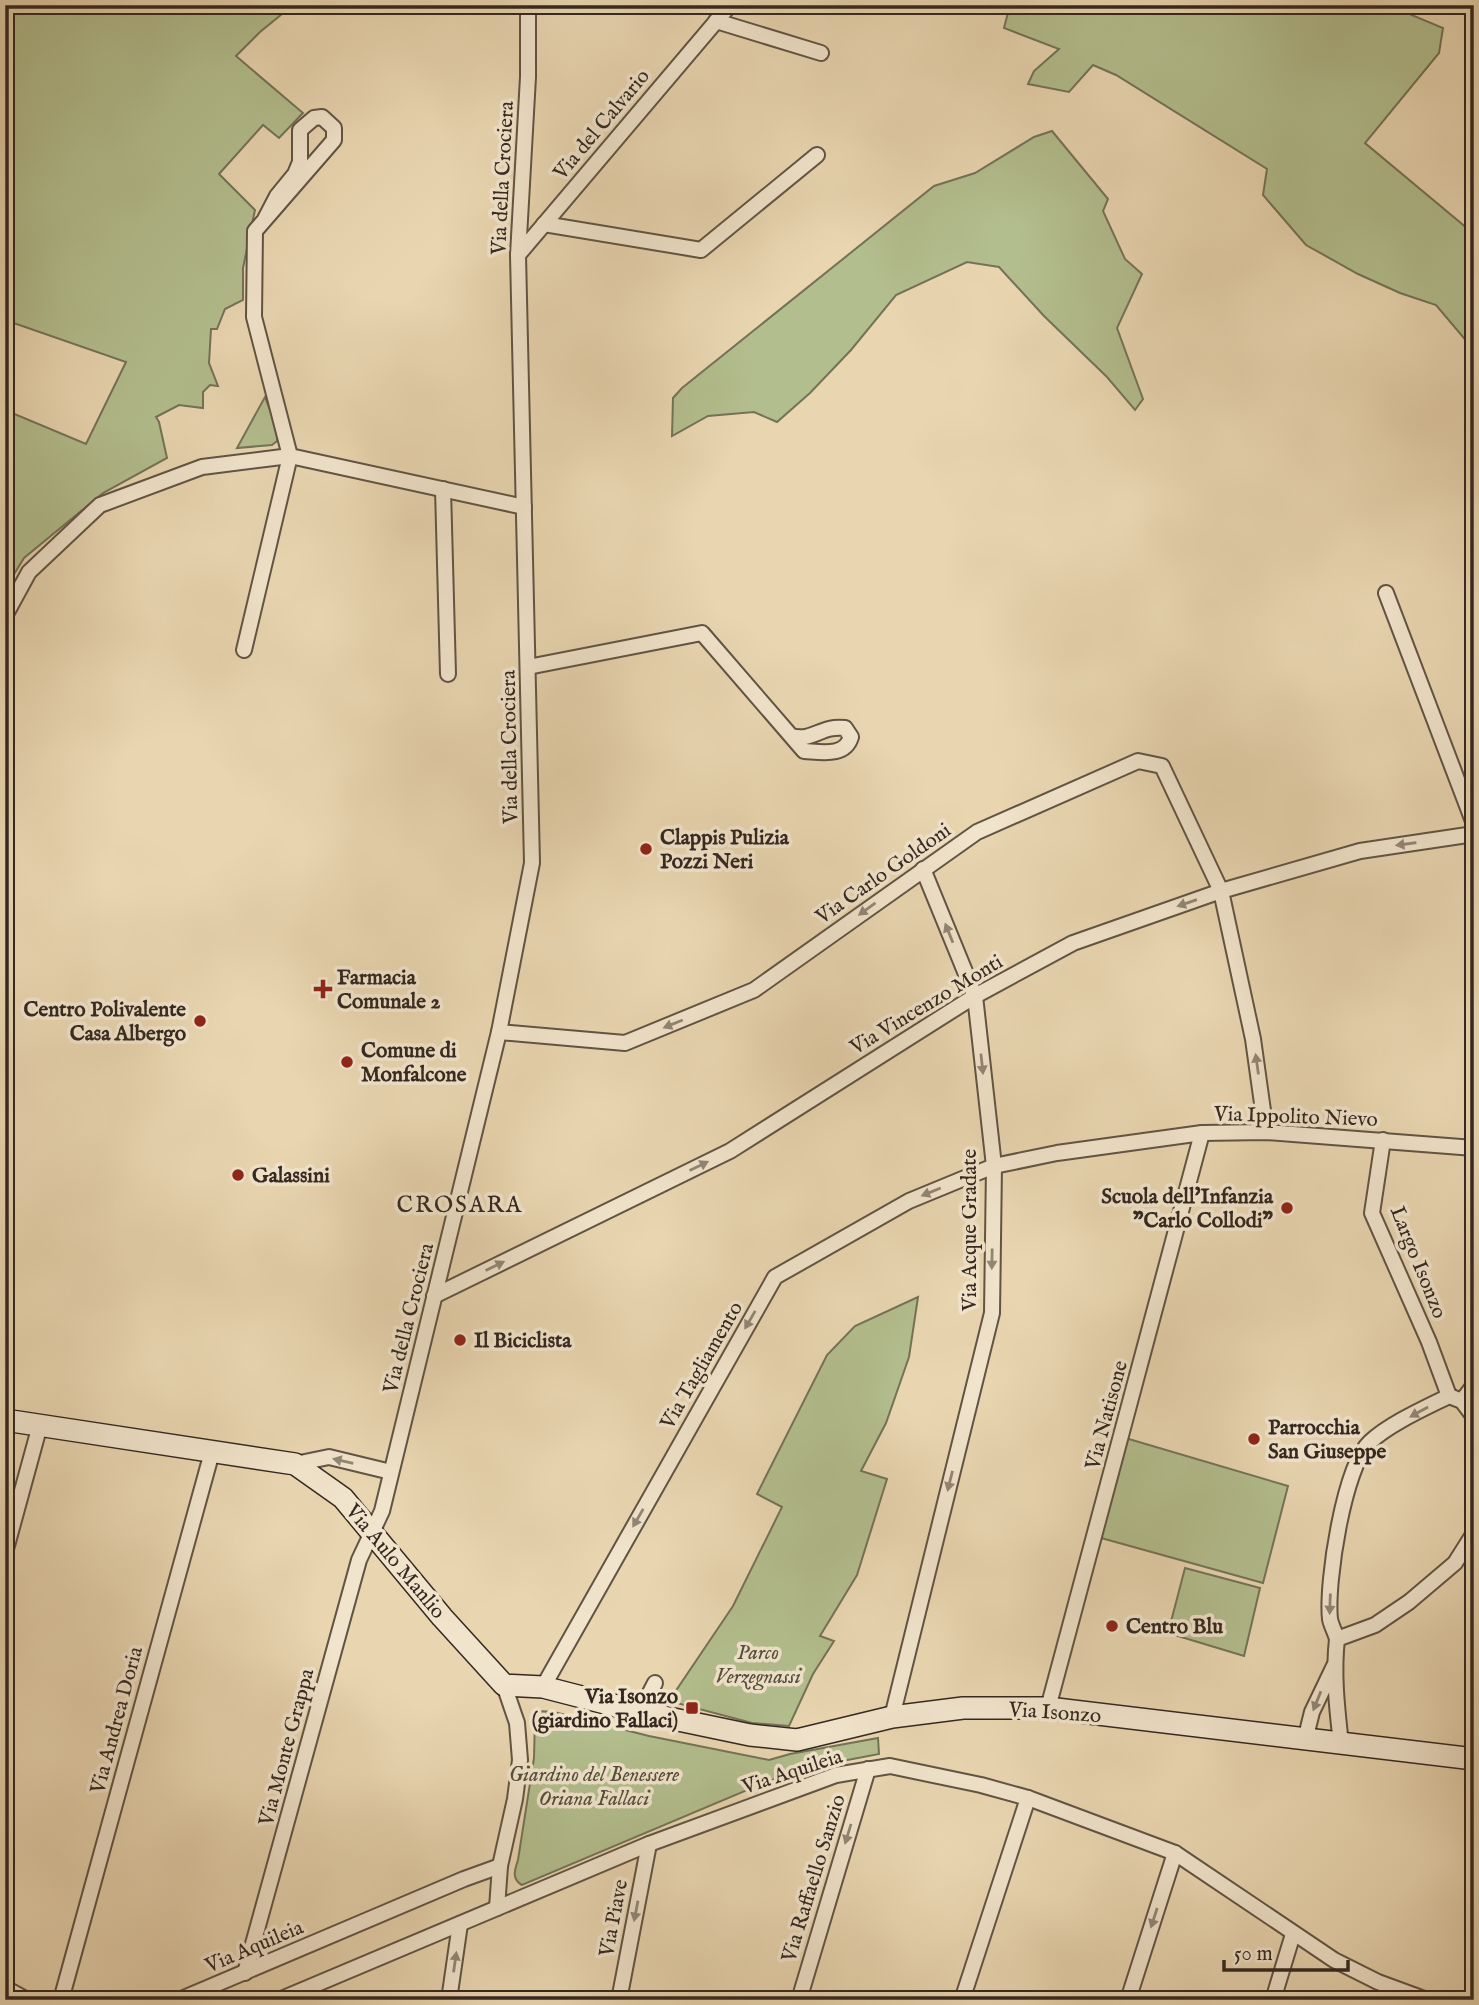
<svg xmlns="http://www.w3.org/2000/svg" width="1479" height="2005" viewBox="0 0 1479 2005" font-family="'IM FELL English',serif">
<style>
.green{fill:#b3be8e;stroke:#747357;stroke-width:2}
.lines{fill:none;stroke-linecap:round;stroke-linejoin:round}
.street-casing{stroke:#615444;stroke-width:18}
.secondary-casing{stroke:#342820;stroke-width:24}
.street{stroke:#f1e4cc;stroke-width:14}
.secondary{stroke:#f1e4cc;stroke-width:21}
.oneway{fill:#928676}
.poi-dot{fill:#8f2418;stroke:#f1e4cc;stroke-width:2.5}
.labels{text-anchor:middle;stroke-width:7;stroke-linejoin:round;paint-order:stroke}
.street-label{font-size:21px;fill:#342820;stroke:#f1e4cc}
.poi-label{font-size:21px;font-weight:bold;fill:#342820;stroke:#f1e4cc;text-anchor:start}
.park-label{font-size:21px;font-style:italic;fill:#544e3c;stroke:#f1e4cc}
.neighbourhood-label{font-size:23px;letter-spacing:2px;fill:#342820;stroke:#f1e4cc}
</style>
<rect width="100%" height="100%" fill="#e9d6b1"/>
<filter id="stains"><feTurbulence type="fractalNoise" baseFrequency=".00286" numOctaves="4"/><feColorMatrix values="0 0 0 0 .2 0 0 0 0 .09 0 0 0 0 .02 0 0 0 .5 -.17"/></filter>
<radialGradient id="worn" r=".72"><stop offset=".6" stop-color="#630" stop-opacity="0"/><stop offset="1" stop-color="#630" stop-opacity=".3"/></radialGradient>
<g class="green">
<polygon points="5,5 293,5 260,32 236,56 303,113 279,138 263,125 219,174 255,210 243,268 243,300 225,309 217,329 211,329 209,363 218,386 210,385 203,392 203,408 179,405 156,417 159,422 167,458 103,493 24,558 5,589 5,410 86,444 126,362 5,320"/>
<polygon points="1010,5 1388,5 1443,28 1439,53 1365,143 1474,234 1474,350 1436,305 1400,293 1358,274 1306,245 1263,195 1267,169 1116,75 1093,65 1069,92 1028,84 1034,71 1059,49 1004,28"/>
<polygon points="1052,131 1108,199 1103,211 1125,259 1142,274 1117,328 1143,399 1135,410 1107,377 1044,316 999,267 967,262 896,295 851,350 810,393 777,422 754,412 708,416 672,436 673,398 682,388 934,186 975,173 1034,137"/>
<polygon points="265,397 278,431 277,441 272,445 237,448"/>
<polygon points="918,1297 909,1357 886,1423 861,1471 887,1479 857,1575 820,1636 834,1641 813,1674 789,1726 752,1723 669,1701 733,1606 782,1507 757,1494 827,1355 855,1326"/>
<polygon points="1122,1437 1288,1486 1263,1583 1094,1536"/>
<polygon points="1185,1568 1260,1588 1244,1656 1168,1633"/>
<path d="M539,1711L554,1712L649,1736L769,1760L790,1754L878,1738L879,1754L806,1768L764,1783L522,1885C511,1879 515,1869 518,1860L534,1758L535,1716Z"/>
</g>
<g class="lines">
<defs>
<g id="street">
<polyline points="716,21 821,53"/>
<polyline points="544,224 701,250 817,155"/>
<polyline points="518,255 730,5"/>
<polyline points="443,489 448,674"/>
<polyline points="1386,593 1474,824"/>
<polyline points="5,616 29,572 100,505 202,467 290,456 524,507"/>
<polyline points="244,650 290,456 254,317 255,231 334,140 334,128 322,117 314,118 300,130 300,162 295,174 277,196 265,219"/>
<path d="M528,667L702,633L804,751C822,752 845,757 851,737L845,728C820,725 814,742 791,736"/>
<polyline points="499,1032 625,1043 754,990 977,832 1138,761 1162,766 1221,891 1253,1039 1266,1132"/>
<polyline points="1383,1140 1372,1213 1429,1342 1449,1396"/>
<polyline points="434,1296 730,1151 975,996 1073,943 1221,891 1360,851 1474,834"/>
<polyline points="1462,1401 1474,1385"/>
<path d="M1474,1417L1462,1401L1449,1396C1425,1408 1389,1424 1370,1442C1344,1466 1326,1583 1330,1619C1331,1625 1335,1632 1337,1639L1375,1625L1409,1602L1455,1563L1474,1533"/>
<polyline points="295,1464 329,1457 391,1472"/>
<polyline points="5,1553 40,1425"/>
<path d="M1337,1639C1333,1674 1337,1708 1341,1744"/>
<polyline points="543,1687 775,1277 909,1201 994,1166 1057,1153 1202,1133 1266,1132 1474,1148"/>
<polyline points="1048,1708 1202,1133"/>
<polyline points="640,1712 655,1683"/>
<polyline points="892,1717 992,1313 994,1166 975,996 923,869"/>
<polyline points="1305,1740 1312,1712 1334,1666"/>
<polyline points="497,1908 500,1866 515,1799 520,1760 517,1723 504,1685"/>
<polyline points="245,1973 359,1560 382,1511 499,1032 532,863 518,255 528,77 528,5"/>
<polyline points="5,1988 27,2000"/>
<polyline points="61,2000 212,1452"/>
<polyline points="179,2000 464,1879 500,1866"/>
<polyline points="279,2000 649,1844 836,1775 890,1766 981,1785 1028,1798 1175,1853 1334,1960 1378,1982 1427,2000"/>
<polyline points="449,2000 460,1924"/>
<polyline points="619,2000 649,1844"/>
<polyline points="799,2000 868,1769"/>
<polyline points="962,2000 1028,1798"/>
<polyline points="1128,2000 1175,1853"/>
<polyline points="1273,2000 1293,1934"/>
</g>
<polyline id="secondary" points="5,1420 295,1464 343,1498 442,1617 504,1685 543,1687 640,1712 750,1735 797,1740 892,1717 963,1708 1048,1708 1474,1759"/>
</defs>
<use href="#street" class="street-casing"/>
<use href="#secondary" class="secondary-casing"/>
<use href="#street" class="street"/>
<use href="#secondary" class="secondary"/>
</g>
<defs><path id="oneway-solid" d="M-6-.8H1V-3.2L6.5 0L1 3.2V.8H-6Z" transform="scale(1.75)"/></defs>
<g class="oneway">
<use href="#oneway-solid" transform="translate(1406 844) rotate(172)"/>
<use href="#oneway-solid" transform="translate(1187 903) rotate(161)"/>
<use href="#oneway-solid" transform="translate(867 909) rotate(144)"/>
<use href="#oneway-solid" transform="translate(949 933) rotate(-112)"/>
<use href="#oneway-solid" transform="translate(673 1024) rotate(158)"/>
<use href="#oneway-solid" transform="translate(982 1064) rotate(84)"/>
<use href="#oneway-solid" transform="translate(1257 1064) rotate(-98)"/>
<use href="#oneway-solid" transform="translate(699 1166) rotate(-26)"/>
<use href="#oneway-solid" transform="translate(931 1192) rotate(158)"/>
<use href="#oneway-solid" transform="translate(992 1259) rotate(91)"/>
<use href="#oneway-solid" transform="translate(495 1266) rotate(-26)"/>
<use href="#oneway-solid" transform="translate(750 1320) rotate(120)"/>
<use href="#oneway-solid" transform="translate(1419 1412) rotate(151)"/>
<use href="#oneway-solid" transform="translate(343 1461) rotate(-167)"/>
<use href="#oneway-solid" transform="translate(950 1481) rotate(104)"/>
<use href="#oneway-solid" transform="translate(638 1518) rotate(120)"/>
<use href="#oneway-solid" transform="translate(1330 1604) rotate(92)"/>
<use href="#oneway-solid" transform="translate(1317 1701) rotate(112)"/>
<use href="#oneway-solid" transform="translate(848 1834) rotate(107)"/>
<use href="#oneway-solid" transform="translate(636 1911) rotate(101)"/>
<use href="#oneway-solid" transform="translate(1154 1918) rotate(108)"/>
<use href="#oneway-solid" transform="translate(455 1962) rotate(-82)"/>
</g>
<g class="poi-dot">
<circle cx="646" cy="849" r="7"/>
<path d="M319.5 978.5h7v7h7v7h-7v7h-7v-7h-7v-7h7z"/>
<circle cx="200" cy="1021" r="7"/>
<circle cx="347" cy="1062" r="7"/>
<circle cx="238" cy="1175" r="7"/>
<circle cx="1287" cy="1208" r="7"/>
<circle cx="460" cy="1340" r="7"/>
<circle cx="1254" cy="1439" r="7"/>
<circle cx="1112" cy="1626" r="7"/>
<rect x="685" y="1701" width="14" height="14" rx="3.5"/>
</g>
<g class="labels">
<g class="street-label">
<text transform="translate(601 124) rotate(-50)" y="7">Via del Calvario</text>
<text transform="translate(502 178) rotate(-87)" y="7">Via della Crociera</text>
<text transform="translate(509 747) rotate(-91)" y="7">Via della Crociera</text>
<text transform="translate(883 873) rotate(-35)" y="7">Via Carlo Goldoni</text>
<text transform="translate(926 1004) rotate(-31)" y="7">Via Vincenzo Monti</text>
<text transform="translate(1296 1116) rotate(2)" y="7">Via Ippolito Nievo</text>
<text transform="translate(969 1230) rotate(-90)" y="7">Via Acque Gradate</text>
<text transform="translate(1419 1262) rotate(68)" y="7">Largo Isonzo</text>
<text transform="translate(408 1318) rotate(-76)" y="7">Via della Crociera</text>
<text transform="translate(701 1365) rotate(-60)" y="7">Via Tagliamento</text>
<text transform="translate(1106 1415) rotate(-75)" y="7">Via Natisone</text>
<text transform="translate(396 1561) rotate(50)" y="7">Via Aulo Manlio</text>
<text transform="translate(1055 1712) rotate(4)" y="7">Via Isonzo</text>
<text transform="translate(116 1720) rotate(-75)" y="7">Via Andrea Doria</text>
<text transform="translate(286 1747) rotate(-75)" y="7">Via Monte Grappa</text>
<text transform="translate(792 1771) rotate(-18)" y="7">Via Aquileia</text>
<text transform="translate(813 1878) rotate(-73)" y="7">Via Raffaello Sanzio</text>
<text transform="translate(613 1918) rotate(-79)" y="7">Via Piave</text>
<text transform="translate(254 1946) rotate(-23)" y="7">Via Aquileia</text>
</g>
<g class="poi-label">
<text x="660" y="844">Clappis Pulizia<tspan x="660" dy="24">Pozzi Neri</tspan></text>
<text x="337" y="984">Farmacia<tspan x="337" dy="24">Comunale 2</tspan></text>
<text x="186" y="1016" text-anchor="end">Centro Polivalente<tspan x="186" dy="24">Casa Albergo</tspan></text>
<text x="361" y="1057">Comune di<tspan x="361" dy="24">Monfalcone</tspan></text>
<text x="252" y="1182">Galassini</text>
<text x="1273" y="1203" text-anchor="end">Scuola dell'Infanzia<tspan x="1273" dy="24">"Carlo Collodi"</tspan></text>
<text x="474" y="1347">Il Biciclista</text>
<text x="1268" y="1434">Parrocchia<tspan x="1268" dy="24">San Giuseppe</tspan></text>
<text x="1126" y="1633">Centro Blu</text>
<text x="678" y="1703" text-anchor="end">Via Isonzo<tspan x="678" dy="24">(giardino Fallaci)</tspan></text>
</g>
<g class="park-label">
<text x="758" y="1659">Parco<tspan x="758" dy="24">Verzegnassi</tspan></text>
<text x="594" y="1781">Giardino del Benessere<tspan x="594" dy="24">Oriana Fallaci</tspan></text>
</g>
<g class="neighbourhood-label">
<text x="460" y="1212">CROSARA</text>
</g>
</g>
<rect width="1479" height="2005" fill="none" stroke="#e9d6b1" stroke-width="28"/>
<rect x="7" y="7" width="1465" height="1991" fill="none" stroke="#342820" stroke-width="3.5"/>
<rect x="14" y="14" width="1451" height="1977" fill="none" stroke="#342820" stroke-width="2"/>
<path d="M1224 1960v10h124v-10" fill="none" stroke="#342820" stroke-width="3.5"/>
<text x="1234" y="1960" font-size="21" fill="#342820" stroke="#f1e4cc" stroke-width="5" paint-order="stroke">50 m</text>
<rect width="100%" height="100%" filter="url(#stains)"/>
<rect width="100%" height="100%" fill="url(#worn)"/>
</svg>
